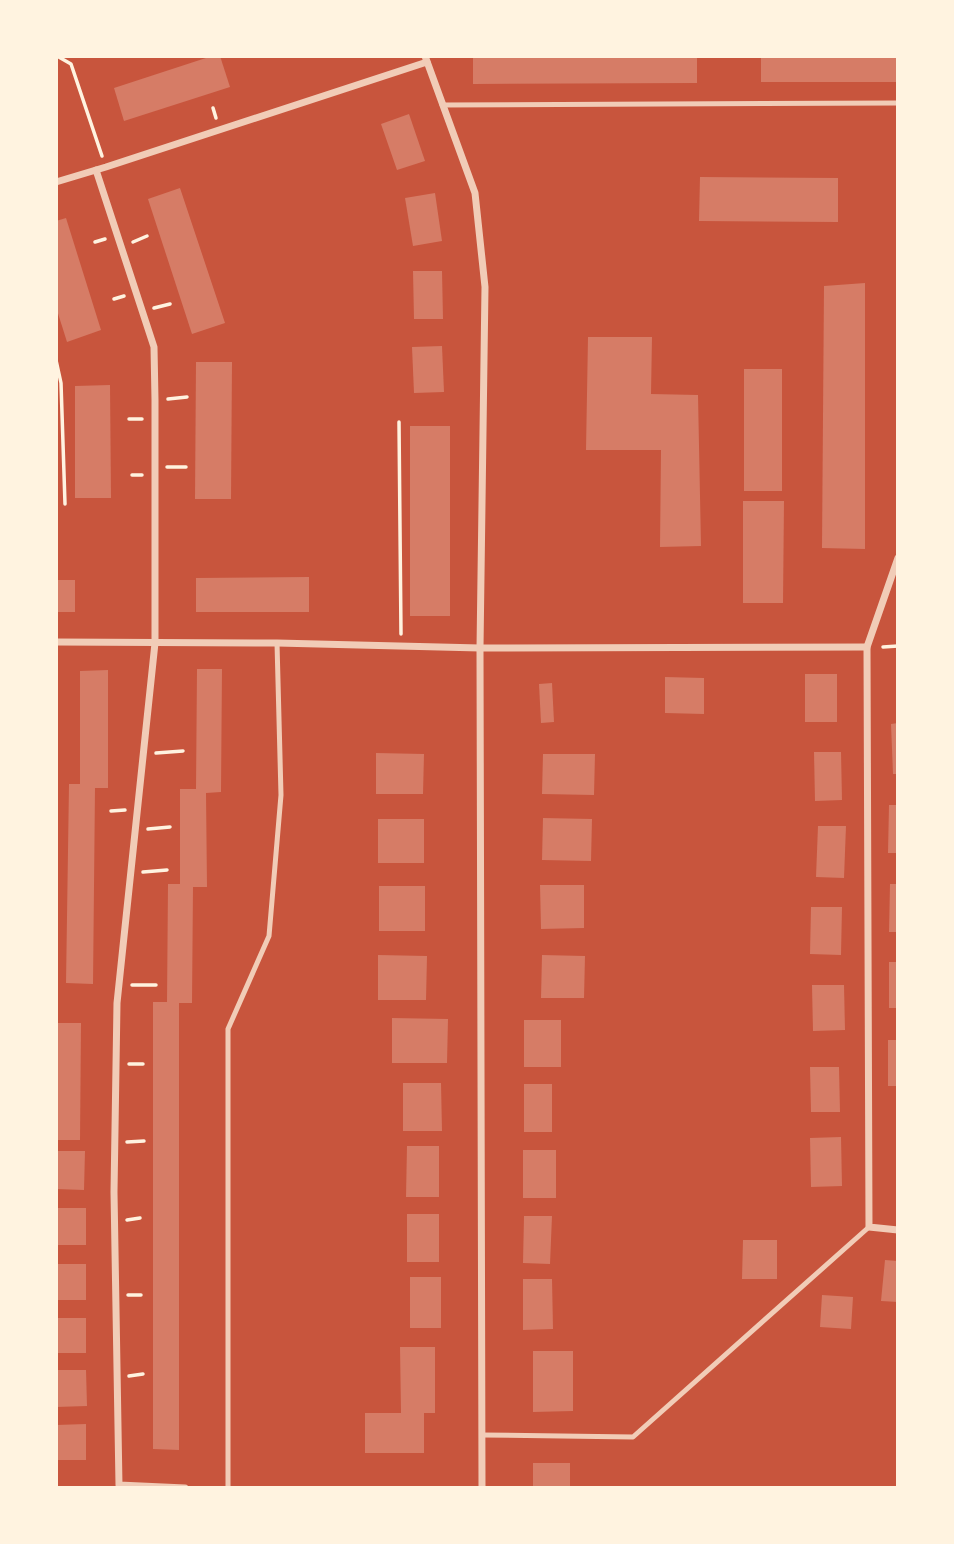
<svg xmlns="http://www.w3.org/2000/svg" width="954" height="1544" viewBox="0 0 954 1544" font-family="'Space Grotesk',sans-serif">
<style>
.building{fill:#d67c66}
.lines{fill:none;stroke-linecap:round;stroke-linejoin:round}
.path{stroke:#fff3e0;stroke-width:3.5}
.service{stroke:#f1ccb7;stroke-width:5}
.minor{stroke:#f1ccb7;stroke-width:7}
</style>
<rect width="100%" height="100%" fill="#c8553d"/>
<g class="building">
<polygon points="212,56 220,56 230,87 124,121 114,88"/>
<polygon points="473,56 697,56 697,83 473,84"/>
<rect x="761" y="56" width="137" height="26"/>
<polygon points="409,114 425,161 397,170 381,124"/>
<polygon points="700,177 838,178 838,222 699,221"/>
<polygon points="180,188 225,323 192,334 148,199"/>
<polygon points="435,193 442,241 413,246 405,198"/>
<polygon points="66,218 101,330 67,342 56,307 56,221"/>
<polygon points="413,271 442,271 443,319 414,319"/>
<polygon points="865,283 865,549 822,548 824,286"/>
<polygon points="588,337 652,337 651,394 698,395 701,546 660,547 661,450 586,450"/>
<polygon points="442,346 444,392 414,393 412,347"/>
<polygon points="196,362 232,362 231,499 195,499"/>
<rect x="744" y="369" width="38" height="122"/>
<polygon points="110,385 111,498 75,498 75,386"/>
<rect x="410" y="426" width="40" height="190"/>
<polygon points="743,501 784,501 783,603 743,603"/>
<polygon points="309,577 309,612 196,612 196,578"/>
<rect x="56" y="580" width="19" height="32"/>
<polygon points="197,669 222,669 221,792 206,793 207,887 193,887 192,1003 179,1003 179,1450 153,1449 153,1002 167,1002 168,884 180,884 180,789 196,789"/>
<polygon points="108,670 108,788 95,788 93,984 66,983 69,784 80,784 80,671"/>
<rect x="805" y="674" width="32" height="48"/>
<polygon points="665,677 704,678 704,714 665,713"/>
<polygon points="552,683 554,722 541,723 539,684"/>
<polygon points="898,723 898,774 893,774 891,724"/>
<polygon points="814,752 841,752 842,800 815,801"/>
<polygon points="376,753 424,754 423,794 376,794"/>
<polygon points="543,754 595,754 594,795 542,794"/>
<polygon points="889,805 898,805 898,853 888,853"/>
<polygon points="543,818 592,819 591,861 542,860"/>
<rect x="378" y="819" width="46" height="44"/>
<polygon points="818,826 846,826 844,878 816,877"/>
<polygon points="890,884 898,884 898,932 889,932"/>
<polygon points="540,885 584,885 584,928 541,929"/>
<rect x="379" y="886" width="46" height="45"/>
<polygon points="811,907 842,907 841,955 810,954"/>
<polygon points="378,955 427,956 426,1000 378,1000"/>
<polygon points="542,955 585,956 584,998 541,998"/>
<rect x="889" y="962" width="9" height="46"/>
<polygon points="812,985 844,985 845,1030 813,1031"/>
<polygon points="392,1018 448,1019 447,1063 392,1063"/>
<rect x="524" y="1020" width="37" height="47"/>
<polygon points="56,1023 81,1023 80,1140 56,1140"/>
<rect x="888" y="1040" width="10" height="46"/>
<polygon points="810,1067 839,1067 840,1112 811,1112"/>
<polygon points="403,1083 441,1083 442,1131 403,1131"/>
<rect x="524" y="1084" width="28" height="48"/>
<polygon points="841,1137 842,1186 811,1187 810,1138"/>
<polygon points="407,1146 439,1146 439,1197 406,1197"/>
<rect x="523" y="1150" width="33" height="48"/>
<polygon points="56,1151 85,1151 84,1190 56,1189"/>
<rect x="56" y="1208" width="30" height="37"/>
<rect x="407" y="1214" width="32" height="48"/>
<polygon points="524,1216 552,1216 550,1264 523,1263"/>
<polygon points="743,1240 777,1240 777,1279 742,1279"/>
<polygon points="885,1260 898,1261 898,1302 881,1301"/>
<rect x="56" y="1264" width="30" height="36"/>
<rect x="410" y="1277" width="31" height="51"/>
<polygon points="523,1279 552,1279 553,1329 523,1330"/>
<polygon points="822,1295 853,1297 851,1329 820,1327"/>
<rect x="56" y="1318" width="30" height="35"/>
<polygon points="400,1347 435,1347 435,1413 424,1413 424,1453 365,1453 365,1413 401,1413"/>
<polygon points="533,1351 573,1351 573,1411 533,1412"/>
<polygon points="56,1370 86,1370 87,1406 56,1407"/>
<polygon points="86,1424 86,1460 56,1460 56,1425"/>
<rect x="533" y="1463" width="37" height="25"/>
</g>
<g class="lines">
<g class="path">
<polyline points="57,56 71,64 102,156"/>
<polyline points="213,108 216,118"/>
<polyline points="95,242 105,239"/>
<polyline points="133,242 147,236"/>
<polyline points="114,299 124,296"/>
<polyline points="154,308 170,304"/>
<polyline points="56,360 61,383 65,504"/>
<polyline points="168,399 187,397"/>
<polyline points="129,419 142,419"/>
<polyline points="399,422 401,634"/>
<polyline points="167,467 186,467"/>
<polyline points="132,475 142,475"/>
<polyline points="883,647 898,646"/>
<polyline points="156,753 183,751"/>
<polyline points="111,811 125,810"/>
<polyline points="148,829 170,827"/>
<polyline points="143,872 167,870"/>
<polyline points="132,985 156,985"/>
<polyline points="129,1064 143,1064"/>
<polyline points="127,1142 144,1141"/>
<polyline points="127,1220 140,1218"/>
<polyline points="128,1295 141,1295"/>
<polyline points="129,1376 143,1374"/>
</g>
<g class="service">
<polyline points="442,105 898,103"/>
<polyline points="482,1435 633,1437 869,1227"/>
<polyline points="228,1488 228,1029 269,936 281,795 277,643"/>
</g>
<g class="minor">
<polyline points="425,56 475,193 485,287 480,648 482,1488"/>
<polyline points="96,170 154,347 155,400 155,643 117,1003 114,1192 119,1485 185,1488"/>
<polyline points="56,182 106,167 427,62"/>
<polyline points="898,558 867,647 869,1227 898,1230"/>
<polyline points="56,642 277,643 480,648 867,647"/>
</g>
</g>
<rect width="954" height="1544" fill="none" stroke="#fff3e0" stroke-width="116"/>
</svg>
